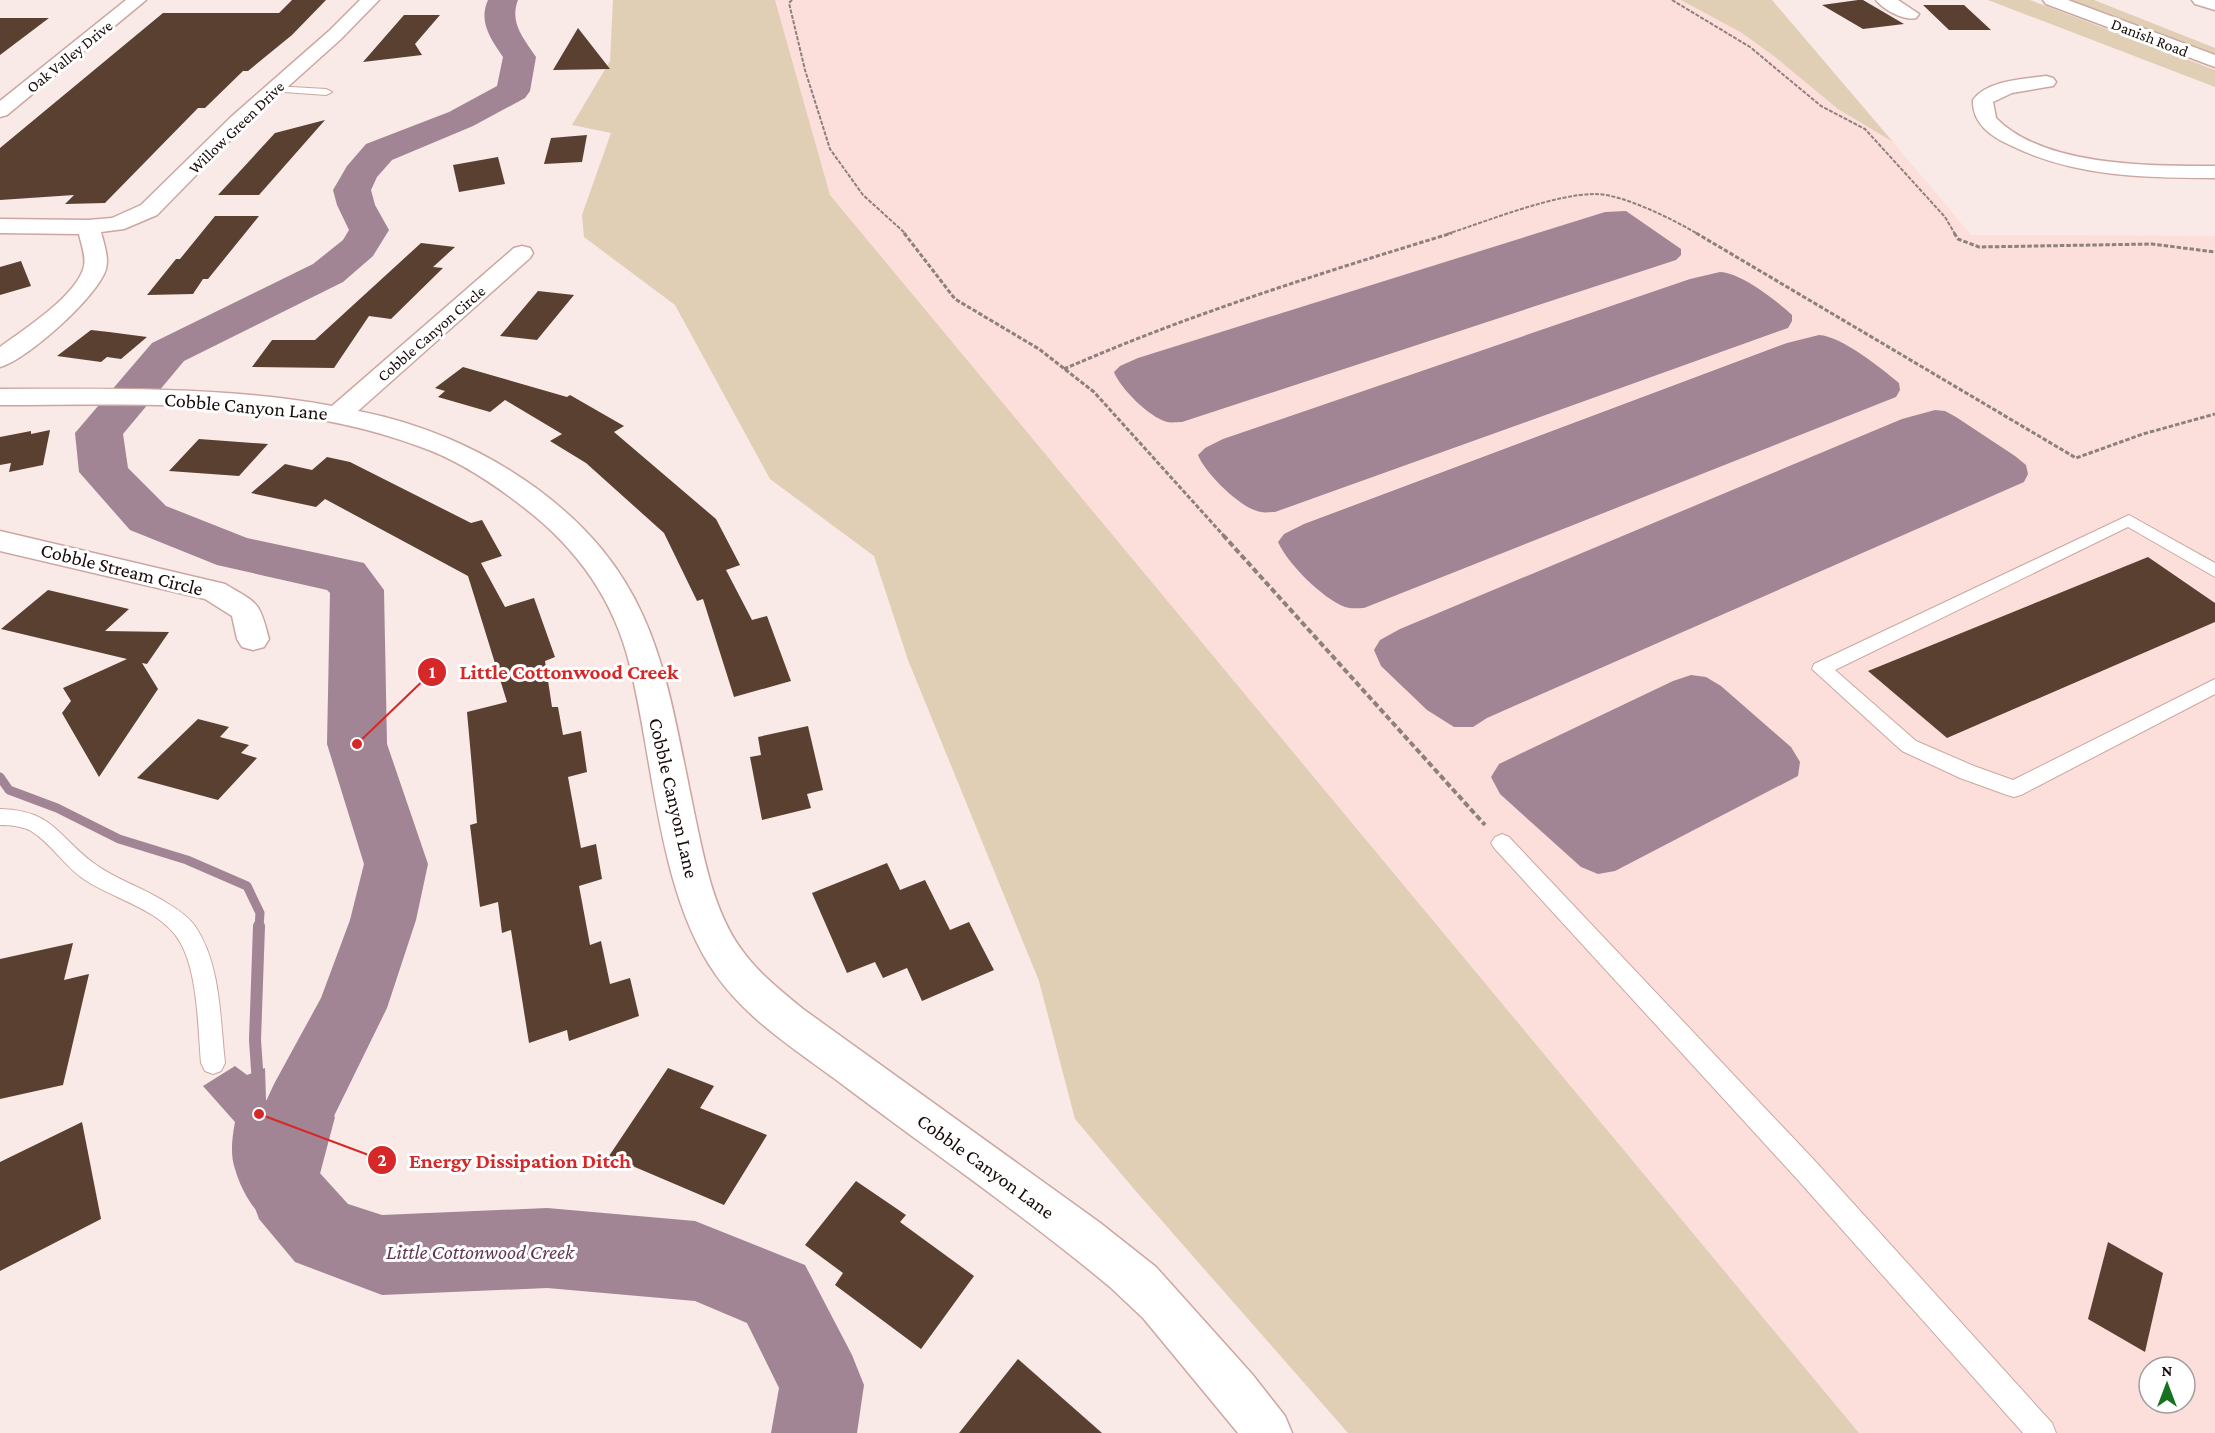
<svg xmlns="http://www.w3.org/2000/svg" width="2215" height="1433" viewBox="0 0 2215 1433" font-family="'Crimson Pro',serif">
<style>
.built{fill:#fcdfda;fill-rule:evenodd}
.green{fill:#e0ceb5}
.water{fill:#a18595}
.lines{fill:none;stroke-linecap:round;stroke-linejoin:round}
.stream-far1{stroke:#a18595;stroke-width:9}
.stream{stroke:#a18595;stroke-width:12}
.river{fill:#a18595;fill-rule:evenodd}
.building{fill:#594031}
.service-casing{stroke:#cca7a1;stroke-width:2}
.minor-casing{stroke:#cca7a1;stroke-width:3}
.tertiary-casing{stroke:#cca7a1;stroke-width:3}
.path-far2{stroke:#8e807e;stroke-width:2;stroke-dasharray:4 1.5;stroke-linecap:butt}
.path-far1{stroke:#8e807e;stroke-width:3;stroke-dasharray:4.5 2;stroke-linecap:butt}
.path{stroke:#8e807e;stroke-width:4;stroke-dasharray:6 3;stroke-linecap:butt}
.service{fill:#fff;fill-rule:evenodd}
.minor{fill:#fff;fill-rule:evenodd}
.tertiary{fill:#fff;fill-rule:evenodd}
.labels{text-anchor:middle;stroke-width:6;stroke-linejoin:round;paint-order:stroke}
.far-street-label{font-size:16px;fill:#180b09;stroke:#fff}
.street-label{font-size:20px;fill:#180b09;stroke:#fff}
.water-label{font-size:21px;font-style:italic;fill:#623752;stroke:#fff}
.leader{fill:none;stroke:#d62828;stroke-width:2}
.callout-dot{fill:#d62828;stroke:#fff;stroke-width:2}
.mark-label{font-size:18px;text-anchor:middle;font-weight:bold;fill:#fff}
.callout-label{font-size:21px;text-anchor:middle;font-weight:bold;fill:#d62828;stroke:#fff;stroke-width:6;stroke-linejoin:round;paint-order:stroke}
</style>
<rect width="100%" height="100%" fill="#f9e9e7"/>
<path class="built" d="M775,0H1681L1742,33L1775,57L1838,109L1893,142L1971,235L2215,236V1433H1859L830,195ZM2149,1367H2185V1403H2149Z"/>
<g class="green">
<polygon points="613,0 775,0 830,195 1859,1433 1348,1433 1134,1189 1075,1119 1039,981 908,660 874,556 770,479 675,305 584,237 582,215 611,133 572,125 610,61"/>
<polygon points="1681,0 1772,0 1893,142 1838,109 1775,57 1742,33"/>
<polygon points="1988,0 2030,0 2215,70 2215,87"/>
<polygon points="2066,0 2094,0 2215,48 2215,55"/>
</g>
<g class="water">
<path d="M1626,211L1681,249V255L1676,260L1182,422C1178,422 1171,423 1167,422C1149,417 1120,388 1114,372L1120,366L1138,358L1589,217L1605,212Z"/>
<path d="M1720,272C1741,273 1776,300 1792,315V321L1788,328L1275,512C1271,512 1265,513 1261,512C1241,509 1205,473 1198,455L1205,448L1223,439L1690,279Z"/>
<path d="M1819,335C1841,336 1881,368 1899,383L1900,390L1896,397L1364,608C1359,608 1351,609 1345,607C1322,598 1288,564 1278,542L1284,534L1304,524L1787,343Z"/>
<polygon points="1935,410 1945,411 1956,417 2015,456 2026,465 2028,474 2024,482 1487,718 1473,727 1454,727 1427,710 1381,666 1374,650 1380,640 1400,629 1902,419"/>
<polygon points="1691,675 1706,677 1721,686 1791,747 1800,762 1798,776 1615,871 1598,874 1581,867 1500,794 1491,777 1499,764 1673,681"/>
<path d="M235,1066L247,1075L265,1068L266,1100L335,1117L317,1185L323,1210V1234C305,1232 288,1231 272,1223C254,1215 240,1187 235,1169C230,1154 232,1138 235,1122L203,1086Z"/>
</g>
<g class="lines">
<polyline class="stream-far1" points="0,777 9,790 57,808 119,839 187,860 247,886 260,913 259,927"/>
<polyline class="stream" points="258,1084 255,1040 259,926"/>
<path class="river" d="M488,0H518C509,23 524,39 536,57L530,91L525,98L473,126L392,160L377,177L371,190L375,205L389,230L373,256L343,282L184,361L123,434L128,468L166,506L247,538L364,563L384,590L387,744L428,864L416,920L387,1008L335,1114L318,1171L348,1204L382,1215L547,1208L695,1221L805,1265L852,1355L864,1385L857,1433H771L779,1388L747,1323L695,1301L547,1288L382,1295L295,1262L259,1219L242,1172L263,1108L274,1084L321,998L350,920L364,864L327,744L330,593L327,590L217,565L130,530L79,472L75,433L152,343L313,264L343,240L349,230L337,205L333,190L347,166L366,144L449,112L497,86L503,57C491,39 478,22 488,0Z"/>
</g>
<g class="building">
<polygon points="292,0 326,0 292,35 248,71 243,71 205,108 198,108 105,203 65,204 74,195 0,200 0,148 163,13 279,13"/>
<polygon points="1858,0 1863,0 1904,24 1863,29 1822,5"/>
<polygon points="1923,5 1964,5 1991,30 1949,30"/>
<polygon points="404,15 440,15 415,44 422,55 363,62"/>
<polygon points="0,18 49,18 0,55"/>
<polygon points="578,28 610,69 553,70"/>
<polygon points="325,120 259,195 218,195 275,133"/>
<polygon points="587,135 582,162 544,164 551,138"/>
<polygon points="498,157 505,184 459,192 453,165"/>
<polygon points="215,216 259,216 208,279 203,279 193,294 147,295 176,259 180,259"/>
<polygon points="421,243 455,247 433,267 443,268 391,319 369,316 334,368 252,367 272,340 315,340"/>
<polygon points="21,261 31,286 0,295 0,267"/>
<polygon points="538,291 574,295 537,340 500,336"/>
<polygon points="91,330 109,332 147,337 121,359 107,357 101,362 57,356"/>
<polygon points="463,367 567,397 570,395 624,426 614,432 716,519 740,565 726,570 752,620 767,616 791,681 734,697 703,599 697,601 664,533 586,463 550,441 562,434 505,400 490,412 438,397 445,391 435,388"/>
<polygon points="50,430 43,465 9,472 11,463 0,465 0,437 31,431 31,434"/>
<polygon points="199,439 268,444 239,476 169,471"/>
<polygon points="327,457 350,462 471,523 482,520 502,556 481,563 505,607 534,598 555,657 545,661 552,707 558,707 563,735 581,731 587,772 568,777 581,848 596,844 602,879 579,886 590,945 601,941 610,984 630,978 639,1016 569,1041 567,1030 529,1043 511,930 502,933 498,902 480,907 470,825 477,823 467,712 507,702 468,576 325,499 316,507 251,493 285,464 312,470"/>
<polygon points="2148,557 2215,603 2215,622 1947,738 1868,671"/>
<polygon points="48,590 129,609 105,631 169,632 147,664 142,663 158,689 99,777 62,713 71,701 63,688 127,659 1,629"/>
<polygon points="198,719 229,727 220,737 249,745 241,753 257,758 218,800 137,778"/>
<polygon points="808,726 823,790 807,794 811,808 762,820 750,757 761,755 758,737"/>
<polygon points="887,863 900,890 925,880 950,930 969,922 994,970 922,1001 907,968 883,978 875,962 847,973 812,893"/>
<polygon points="73,943 64,980 89,974 63,1085 0,1099 0,959"/>
<polygon points="668,1068 714,1086 700,1108 767,1135 724,1205 609,1156"/>
<polygon points="82,1122 101,1219 0,1271 0,1162"/>
<polygon points="856,1181 906,1215 900,1222 974,1276 921,1349 835,1285 843,1273 805,1245"/>
<polygon points="2108,1242 2163,1273 2145,1352 2088,1319"/>
<polygon points="1018,1359 1102,1433 959,1433"/>
</g>
<g class="lines">
<defs>
<g id="service">
<polygon points="274,86 326,89 332,92 326,95 270,91 270,87"/>
<polygon points="2129,515 2215,563 2215,577 2128,527 1835,670 1916,741 1974,766 2013,780 2215,679 2215,694 2021,795 2014,797 2007,795 1960,778 1902,751 1812,669 1814,664"/>
<path d="M0,809C53,810 58,837 95,864C117,880 144,888 167,903C177,909 188,916 195,926C221,964 220,1019 225,1063L221,1071L213,1074L205,1071L201,1063C198,1028 198,973 180,942C161,909 115,900 85,880C65,867 52,844 31,831C22,826 10,825 0,825Z"/>
<polygon points="1502,834 1509,837 1815,1161 2052,1423 2056,1433 2023,1433 1797,1179 1495,849 1491,843 1495,837"/>
</g>
<g id="minor">
<polygon points="126,0 146,0 7,115 0,117 0,101"/>
<path d="M360,0H379L341,39L245,125L157,215L124,229L101,232C104,244 109,257 106,269C98,296 27,360 0,367V347C23,330 78,295 84,266C86,255 81,244 79,234L0,233V219L88,220L112,218L141,205L231,117L329,31Z"/>
<path d="M1876,0H1898L1919,14L1916,18C1904,21 1884,10 1876,0Z"/>
<polygon points="2192,0 2215,0 2215,10 2195,4"/>
<path d="M2046,76L2053,78L2056,82L2053,86L2012,93L1993,102L1996,118C2044,167 2151,166 2215,166V178C2146,178 2075,177 2012,146C1992,137 1972,124 1973,100C1987,80 2024,79 2046,76Z"/>
<path d="M522,246L530,248L533,253L530,258L358,411C421,423 484,450 536,488C661,580 666,681 696,821C705,864 715,913 741,949C758,973 781,991 803,1009L1099,1222L1156,1267L1252,1374L1285,1416L1292,1433H1238L1143,1318L1110,1287C1026,1217 935,1154 847,1088C801,1053 749,1022 716,975C658,893 654,762 630,666C614,599 576,547 522,506C491,482 458,460 421,447C287,397 140,405 0,405V389C111,389 223,386 332,406L514,248Z"/>
<path d="M0,531L225,584C258,604 259,600 269,639L264,647L253,650L242,647L237,639L232,616L205,599L0,551Z"/>
</g>
<polygon id="tertiary" points="2043,0 2068,0 2215,55 2215,67 2046,4"/>
</defs>
<use href="#service" class="service-casing"/>
<use href="#minor" class="minor-casing"/>
<use href="#tertiary" class="tertiary-casing"/>
<g class="path-far2">
<polyline points="792,0 789,3 805,70 830,149 863,195 906,234"/>
<polyline points="1672,0 1750,47 1821,106 1865,129 1945,217 1955,234"/>
<path d="M1447,234C1488,221 1554,194 1595,194C1623,194 1674,220 1698,234"/>
</g>
<g class="path-far1">
<polyline points="904,233 955,299 1039,349 1094,392 1224,536"/>
<polyline points="1696,233 2076,458 2143,434 2215,414"/>
<polyline points="1954,233 1958,239 1979,247 2152,244 2215,252"/>
<path d="M1064,369C1190,314 1321,273 1452,233"/>
</g>
<polyline class="path" points="1223,535 1485,825"/>
<use href="#service" class="service"/>
<use href="#minor" class="minor"/>
<use href="#tertiary" class="tertiary"/>
</g>
<g class="labels">
<g class="far-street-label">
<text transform="translate(2150 37) rotate(21)" y="6">Danish Road</text>
<text transform="translate(69 56) rotate(-39)" y="6">Oak Valley Drive</text>
<text transform="translate(236 127) rotate(-44)" y="6">Willow Green Drive</text>
<text transform="translate(431 333) rotate(-41)" y="6">Cobble Canyon Circle</text>
</g>
<g class="street-label">
<text transform="translate(246 406) rotate(5)" y="7">Cobble Canyon Lane</text>
<text transform="translate(122 569) rotate(14)" y="7">Cobble Stream Circle</text>
<text transform="translate(674 798) rotate(77)" y="7">Cobble Canyon Lane</text>
<text transform="translate(986 1166) rotate(36)" y="7">Cobble Canyon Lane</text>
</g>
<g class="water-label">
<text x="480" y="1259">Little Cottonwood Creek</text>
</g>
</g>
<path class="leader" d="M357 744L432 672M259 1114L382 1160"/>
<g class="callout-dot">
<circle cx="357" cy="744" r="6"/>
<circle cx="259" cy="1114" r="6"/>
<circle cx="432" cy="672" r="15"/>
<circle cx="382" cy="1160" r="15"/>
</g>
<g class="mark-label">
<text x="432" y="678">1</text>
<text x="382" y="1166">2</text>
</g>
<g class="callout-label">
<text x="569" y="679">Little Cottonwood Creek</text>
<text x="520" y="1168">Energy Dissipation Ditch</text>
</g>
<g transform="translate(2167 1385)"><circle r="28" fill="#ffffff" stroke="#a39d9d" stroke-width="1.5"/>
<path d="M0-4.5L10 22L0 15L-10 22Z" fill="#17721f"/>
<text y="-9" font-size="16" font-weight="bold" text-anchor="middle" fill="#180b09">N</text>
</g>
</svg>
